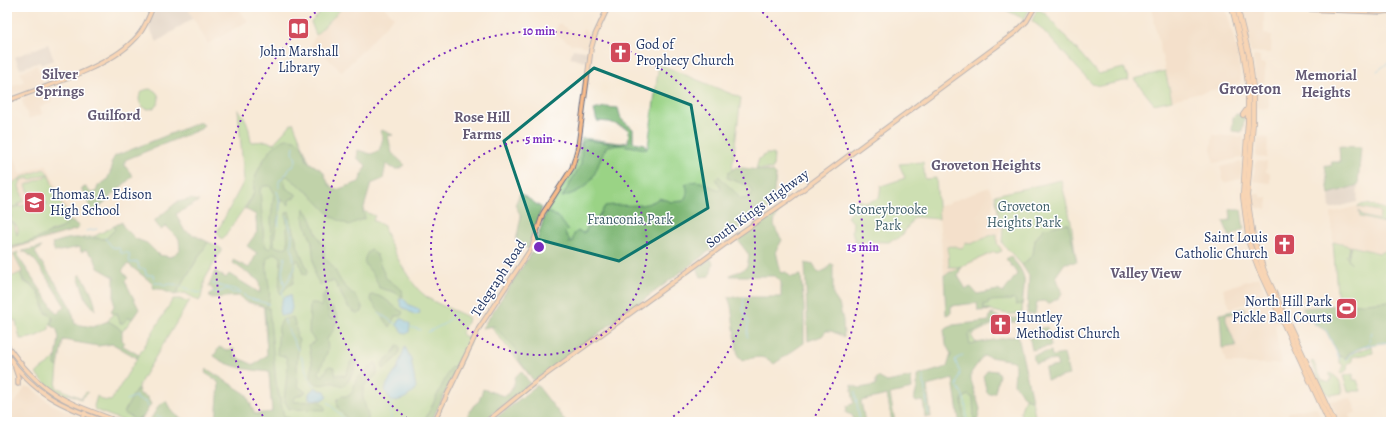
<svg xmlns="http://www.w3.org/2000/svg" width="1398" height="429" viewBox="0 0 1398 429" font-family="Alegreya,serif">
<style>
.built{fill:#efd6bc}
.industrial{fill:#cdc2b9}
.green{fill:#9ad385;stroke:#5a8172}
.forest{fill:#7bb572;stroke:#4b7268;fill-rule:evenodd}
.water{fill:#6cc2e9;stroke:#4478a4}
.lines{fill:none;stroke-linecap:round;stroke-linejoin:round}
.stream{stroke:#6cc2e9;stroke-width:1}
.major-casing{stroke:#687088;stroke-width:5.5}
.highway-casing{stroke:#687088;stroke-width:6}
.major{stroke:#f9bc8a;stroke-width:3.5}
.highway{stroke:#f9bc8a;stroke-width:4.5}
.marked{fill:none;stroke:#0f766e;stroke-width:3;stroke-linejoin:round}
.ring{fill:none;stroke:#7b2cbf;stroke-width:2;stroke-dasharray:2 4}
.labels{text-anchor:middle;stroke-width:3;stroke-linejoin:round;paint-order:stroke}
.poi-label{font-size:14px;fill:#1b2f5e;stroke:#fff;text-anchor:start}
.park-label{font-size:14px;fill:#41606a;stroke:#fff}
.street-label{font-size:14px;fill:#1b2f5e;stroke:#fff}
.neighbourhood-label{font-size:15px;font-weight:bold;fill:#645a74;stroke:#fff}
.quarter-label{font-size:16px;font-weight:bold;fill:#645a74;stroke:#fff}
.centre{fill:#7b2cbf;stroke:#fff;stroke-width:2}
.ring-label{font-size:12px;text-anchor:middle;font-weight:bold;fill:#7b2cbf;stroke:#fff;stroke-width:3;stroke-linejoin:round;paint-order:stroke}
</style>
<rect width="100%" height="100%" fill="#fff"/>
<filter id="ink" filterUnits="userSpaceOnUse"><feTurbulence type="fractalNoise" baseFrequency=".025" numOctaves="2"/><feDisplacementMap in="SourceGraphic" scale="8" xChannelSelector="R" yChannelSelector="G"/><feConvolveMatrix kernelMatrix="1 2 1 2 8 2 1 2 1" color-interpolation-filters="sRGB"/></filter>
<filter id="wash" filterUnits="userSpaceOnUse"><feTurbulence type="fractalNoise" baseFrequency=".012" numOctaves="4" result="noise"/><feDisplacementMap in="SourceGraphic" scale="16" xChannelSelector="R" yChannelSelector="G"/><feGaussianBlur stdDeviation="0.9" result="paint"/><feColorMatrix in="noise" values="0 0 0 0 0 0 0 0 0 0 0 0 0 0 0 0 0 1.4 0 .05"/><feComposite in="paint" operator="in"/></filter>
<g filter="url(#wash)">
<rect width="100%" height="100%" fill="#f8ead7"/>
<g class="built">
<polygon points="187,7 237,7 248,21 208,44"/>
<polygon points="343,7 384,7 394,17 342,72 325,56 310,46 316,35"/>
<polygon points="1151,7 1226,7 1238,55 1241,83 1172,100"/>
<polygon points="1242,9 1264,10 1264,34 1272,35 1271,53 1251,52 1240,11"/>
<polygon points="559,23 580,36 583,29 592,36 589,47 571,44 554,33"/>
<polygon points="1254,56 1260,56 1260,63 1266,64 1264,83 1259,83 1255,80 1253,58"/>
<polygon points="55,63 60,76 47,82 42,68"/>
<polygon points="37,65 44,83 7,97 7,79 11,87 24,81 20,72"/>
<polygon points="1256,86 1269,87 1269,109 1256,108"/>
<polygon points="46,89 53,102 40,107 42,114 29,119 21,99"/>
<polygon points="1213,135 1244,137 1242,158 1214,163 1211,149"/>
<polygon points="1259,137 1268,138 1267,158 1256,157 1257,138"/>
<polygon points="7,140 21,174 46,164 77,229 75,231 7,251"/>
<polygon points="1256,161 1267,162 1266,172 1270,173 1270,183 1253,181"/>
<polygon points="1241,162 1242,165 1240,179 1224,183 1220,167"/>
<polygon points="989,187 994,198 991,216 1001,227 999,244 1004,249 944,275 938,207"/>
<polygon points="1249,194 1261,194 1261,197 1268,198 1267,209 1250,207"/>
<polygon points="1362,205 1391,211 1391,301 1338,305 1331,213"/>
<polygon points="14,254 26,272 7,280 7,256"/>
<polygon points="1259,277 1268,298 1230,308 1223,289"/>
<polygon points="1271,302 1279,321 1275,326 1281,364 1226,363 1222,348 1236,346 1226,320 1226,315 1244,311 1244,308"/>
<polygon points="25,387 30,387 51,404 78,416 80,422 7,422 7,410 17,400"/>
<polygon points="1351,398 1357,412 1350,415 1353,422 1335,422 1338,420 1330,401"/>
<polygon points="1316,407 1321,417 1311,422 1289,422 1288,412"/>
</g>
<g class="industrial">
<polygon points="157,7 187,7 193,18 157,42 148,26"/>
<polygon points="48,44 54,60 41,65 40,62 20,69 15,57"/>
<polygon points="573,49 585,51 587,53 585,62 570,58"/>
<polygon points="1358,185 1357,202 1330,209 1329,194"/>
</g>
<g class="green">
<polygon points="326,7 343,7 316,35 311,22"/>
<polygon points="1000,7 1031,7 1024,19"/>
<polygon points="1037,9 1045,13 1098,74 1124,68 1129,80 1100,86 1092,84 1040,27 1032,21"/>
<polygon points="659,64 741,98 732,169 776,175 772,206 712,249 534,381 487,321 534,249 546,212 575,168 582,138 648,147"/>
<polygon points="1165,71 1172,100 1154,104 1134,79"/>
<circle cx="149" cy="99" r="10"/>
<path d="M238,109C248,120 249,128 251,142L267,141L273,144L293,122L313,171L363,211L375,216L373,220L384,226C388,243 409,282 422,293C434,305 457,310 469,318L461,334L471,339L431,422H273L254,194L222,240L217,232L244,181Z"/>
<polygon points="766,154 774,154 773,169 756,169 759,159"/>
<polygon points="923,162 925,179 936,178 939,219 914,217 903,234 895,240 893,239 889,242 885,242 862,241 856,245 852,231 853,222 847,217 854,208 857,200 868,202 879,198 881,186 905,178 899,164"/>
<path d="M44,169L48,173L56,194L54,200H59L65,210L68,222C65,227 61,228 55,230C51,231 48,234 45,236C33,242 18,245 7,248V221L14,224L17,235C20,228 16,224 10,221L12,215L10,217L7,216V209L26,205L38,209L48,203L35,207L26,185L47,176L46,174L30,180L29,178L21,180L20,178Z"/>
<path d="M19,179L21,181L19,186L24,201L18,204L19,206L7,208V204V208L10,207C5,195 7,185 19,179Z"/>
<polygon points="1061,180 1071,222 1076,259 1043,229 1035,240 1033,255 1022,265 1002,243 1003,226 1000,223 995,195"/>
<polygon points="1367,204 1391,211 1391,225 1360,217 1359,211 1362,216 1379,220 1380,213 1379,211 1358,207 1359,205"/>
<polygon points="114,226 115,229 106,239 95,238 85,240 82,238 95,236"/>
<polygon points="994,234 997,234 997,243 1002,251 997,253 994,252 960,267 949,267 948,247 951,246 962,248 966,243 971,244"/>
<polygon points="208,242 221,248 221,251 205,279 201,298 199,301 185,293 175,295"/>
<polygon points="1333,242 1350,246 1348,257 1346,255 1351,264 1348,258 1351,246 1379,253 1391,249 1391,301 1338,305"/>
<path d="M22,272L21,275L23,281L36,289L44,304L43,307L46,313L52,316L51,324L54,327L50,325L48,326L50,328C41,335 32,339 20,339L16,321L8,319L7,314V279Z"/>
<path d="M1024,278L1022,313C1004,317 998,309 982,311L981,298L1009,294Z"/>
<polygon points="173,299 180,299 184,301 190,300 144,376 124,413 133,418 138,420 143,417 139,422 127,422 95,410 94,406 97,396 102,400 111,401"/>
<polygon points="114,312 117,314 121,323 123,323 128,318 133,318 122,332 118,327 108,321"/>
<polygon points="1004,320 1019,322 998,322 971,335 975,342 980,343 970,344 968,334 996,321"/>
<polygon points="1372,346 1373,353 1352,357 1352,362 1348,363 1347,370 1341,374 1340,372 1344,366 1339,362 1339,356 1347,359 1348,355"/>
<path d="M56,356L55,364L58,367L56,387L81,398L86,392L88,393L81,399L69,394L66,396L47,385L36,374C42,366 51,365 56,356Z"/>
<path d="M1313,361L1322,380L1329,383L1332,377L1329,375L1330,373C1339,378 1342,382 1342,393L1330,395L1325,392L1311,362Z"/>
<polygon points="1353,374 1353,380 1357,380 1361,391 1348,391 1343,376"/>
<polygon points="968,395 971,395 974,401 974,422 963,421 962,399"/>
<polygon points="1025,398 1032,400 1036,421 1026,422 1020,413"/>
</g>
<g class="forest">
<path d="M605,107L618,108L621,119L633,129V142L645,144L647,149L621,145L607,146C592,173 598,187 562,197L581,164L582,142L587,140L617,144L628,142L629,132L628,129L610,122L597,121L594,110Z"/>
<polygon points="1236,114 1245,115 1242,132 1232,131 1233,117"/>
<polygon points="200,122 204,125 201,129 125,160 125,166 133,176 93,213 81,188 86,187 91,193 96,192 98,186 107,180 112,168 111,163 115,156"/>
<path d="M382,130L393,135L388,136L392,153L405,165C397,172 394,169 386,164L383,179L371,184L363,211L365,218L349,225L332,217L311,195L287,176L284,177L286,188L296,194V196L289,200V205L281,199C280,215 274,229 274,245C279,249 282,249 288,246L286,213L289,211L298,247L308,271L306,275L303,274L299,261L296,260L293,283L287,287L281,294L279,291L281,257L275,253L267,258C264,271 275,297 266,307L269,308L276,382L284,416L296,421L329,422H205L216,421L219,384L216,380L205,373L207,369L246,394L255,414L272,412L269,372C251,370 229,368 214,356L219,347L227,350L234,349V356L254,365L267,355L265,307L244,301L240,296L210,298L209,295L214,291L209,286L215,271L226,278L229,274L260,293L259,281L233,263V260L249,268L257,253L247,246L257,232L256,215L245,209C248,204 251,200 253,195C255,191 253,187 254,183C256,169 274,138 289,139C303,140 304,150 307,161L323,171L329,185L336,190L359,182L366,165L357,158L358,150L371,154L379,151L383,138L380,131ZM263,186H270L274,192L271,218L272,247L270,249L266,247L264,240L260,190Z"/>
<polygon points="1339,146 1361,147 1358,185 1329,194 1325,165 1331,166 1332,164 1331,162 1340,162"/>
<path d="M736,167L773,172L776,175L772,206L712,249L534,381L520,362L517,351L494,326L482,328L534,249L546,212C556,213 563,222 568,230L565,233L570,240L569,243H572L574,234L578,231L583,233L586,231L587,227L592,226L605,206C622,203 644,210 659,198L672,202L683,201C687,196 689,190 685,184C702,177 706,186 720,190L721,188L716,179L719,176C725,185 734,188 739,198L743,199L751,197L752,192L749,186L727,178L728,173Z"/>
<polygon points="520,193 542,208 528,249 516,241 521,216 515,205"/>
<path d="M191,199L199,201L176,214L184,230L208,242L175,295L159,289H154L152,283L128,264L122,271L128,278L125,281L139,309L133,318H128L123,323H120L117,313L114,314L111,311L114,306V277L98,268L94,257L86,250L81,252L80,247L55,252L52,244L53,243C63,240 77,235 85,240L95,238L106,239L115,229L114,226L122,222L123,226L136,239L147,243L159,255L171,257L180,250L179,239L166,226L161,230L154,221L177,202Z"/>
<path d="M304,208C314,218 314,235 324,246V258C336,266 335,274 343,284C349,291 365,302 362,312L357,314L348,307L334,281L325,282L321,286L315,276L312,242L303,218Z"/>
<polygon points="1230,209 1241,209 1244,229 1230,237 1223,221 1231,220"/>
<path d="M780,210V211C770,224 775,228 782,240L776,251L781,273L786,272L791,277L801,275L804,307V343L774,364C764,354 754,357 742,361L738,357L731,306L728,297H781V282L775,276H730L731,274L741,271L747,267L749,255L737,239Z"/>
<polygon points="69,220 79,226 78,229 7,250 7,248 14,248 60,229 66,225"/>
<polygon points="1068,223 1077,262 1065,263 1056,276 1062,293 1059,298 1048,304 1044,301 1037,302 1035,314 1027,314 1029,276 1022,265 1033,255 1035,240 1043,229"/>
<path d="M42,247L35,252C48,275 71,298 75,324L93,327L108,321L118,327L122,332V340L124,342L122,345L139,355L137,358L113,344L98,346L63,340L58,367L55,365L59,338L57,330L51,324L53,318L44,310C43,303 41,294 35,288C29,283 24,283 21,275L22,271L13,254L18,252L19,258L57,314L65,306L37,263L27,253L22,251Z"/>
<path d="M370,249L376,254L386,278L402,290L403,297L394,292L379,288C378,284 376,279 374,276C365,263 360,264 370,249Z"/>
<path d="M1010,256C1028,276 1025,279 1022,304L1016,305L1015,300L1013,298L1011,300L988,301V305L983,304L984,309H989L991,310L978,311L977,303L951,306V313L946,315L944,275L961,267L958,276L966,289L971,287L977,294L998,290L1003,293L1017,274L1014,269L1006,259Z"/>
<polygon points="711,259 713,263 710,276 701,277 697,268"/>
<polygon points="805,263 814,265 817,271 819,273 827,269 831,263 833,265 833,295 839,304 843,320 844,337 831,331 826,331 822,336 808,341"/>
<path d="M80,274C86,281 97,300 95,310L86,299L78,276Z"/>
<path d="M326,291V303L330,318L334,319L330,309L332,307L338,317L333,331L327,339L328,350L319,372L321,376H323L329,366L334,367L336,376L338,374L345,376L352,360L356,359L357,364L349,380L344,386C341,385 337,384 334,383C324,383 318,389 311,378L312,363L309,345L315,341L309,333L310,303H315L321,307L323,295Z"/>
<path d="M371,295C385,294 392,307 403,312L401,316H395L390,327L370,299Z"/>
<polygon points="1391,301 1391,342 1368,345 1349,353 1346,358 1339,356 1326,331 1314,324 1302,308"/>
<polygon points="1244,308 1244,311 1226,315 1226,320 1236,346 1222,348 1220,314"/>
<polygon points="993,314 1001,318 1018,318 1020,320 1019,322 996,321 968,334 970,344 1018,336 1032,400 1025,398 1014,384 1015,368 1014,361 983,356 971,373 971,380 980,409 977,422 974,422 973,398 968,395 962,399 964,420 959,420 953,379 927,386 931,417 925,417 923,401 916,402 914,399 917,388 917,376 947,367 951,354 946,345 944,330 953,325 989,321 990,315"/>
<polygon points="293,317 297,332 296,336 299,340 297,362 298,386 306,392 294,398 293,402 319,401 325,406 325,410 289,409 284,400 288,365 286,357 277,354 279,326 283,319"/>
<polygon points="1047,327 1051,346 1032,350 1028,331"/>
<polygon points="398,345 400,349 398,356 384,369 382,367 383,362 391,355"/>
<polygon points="1051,351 1052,356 1064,354 1069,375 1047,380 1045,368 1058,366 1056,360 1035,363 1033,355"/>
<polygon points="461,355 463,356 431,422 424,422 451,367 453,368"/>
<path d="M375,363L377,364V374C374,378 370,380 367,383C356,395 370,409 368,422H350L338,408L337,400L341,396H348L352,393L356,380Z"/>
<polygon points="988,370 997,371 999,375 995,392 990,394 987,393 983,376"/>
<path d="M521,371L530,383L483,422H465L473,406L479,401L483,389L504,396C511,394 512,388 515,381L514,378Z"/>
<polygon points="878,377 887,382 911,377 912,389 890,394 895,422 892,422 887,395 861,401 865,422 855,422 852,415 846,413 847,406 854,403 851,385 860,388 876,385 876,379"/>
<polygon points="537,385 566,422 491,422"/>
<polygon points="138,388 140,394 147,397 151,404 143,417 136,420 124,413 133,395"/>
<path d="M166,401C172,413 179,420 193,422H149L159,405Z"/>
</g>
<g class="water">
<polygon points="290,295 292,308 290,314 281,316 279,311 283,298"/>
<polygon points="400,298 404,299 409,305 419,309 420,313 415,315 402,307 399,300"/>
<polygon points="401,318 410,324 409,332 406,334 403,333 397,325"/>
<path d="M405,347L411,359L416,388C411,396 400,402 391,401L385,391L387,384L397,369Z"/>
<polygon points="315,387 319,390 325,391 327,396 322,400 309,399 309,393"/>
</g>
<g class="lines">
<g class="stream">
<polyline points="1377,71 1391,61"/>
<polyline points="279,188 279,181 288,172 289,168 293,167 296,160 293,151 294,146"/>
<path d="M277,191C279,196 280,203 280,211C280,216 277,220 279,226"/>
<polyline points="287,216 292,235 291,247"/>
<polyline points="86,231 97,229"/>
<path d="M105,238L112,247L119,248L121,253H129L130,263L138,262L139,269H145L146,275H153L155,283H162L164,286C175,279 190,293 201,293"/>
<path d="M212,283C222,288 230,287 239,291"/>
<polyline points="284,285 282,271 285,257"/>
<polyline points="211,292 219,292 227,289 233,293 241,292 247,298 269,304"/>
<polyline points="283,297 282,291 295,268 292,249"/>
<polyline points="744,297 743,310 748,322 747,337"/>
<polyline points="379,313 397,325"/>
<path d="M284,319C287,330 293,339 298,350"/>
<polyline points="1314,323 1326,330 1340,360"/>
<polyline points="410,327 421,330"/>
<polyline points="428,332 444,324 455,314"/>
<polyline points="1368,345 1372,332"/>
<path d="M963,355L955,360L960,372L957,386C966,397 967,409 966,422"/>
<polyline points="301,356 309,379 315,387"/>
<path d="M1345,361C1352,346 1376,343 1391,342"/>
<polyline points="923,376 929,416"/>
<polyline points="855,392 860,422"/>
<polyline points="126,400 136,396 136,399 146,402 148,407"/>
<polyline points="328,402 347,422"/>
<polyline points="156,416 162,418 163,422"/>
<polyline points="391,422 391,401"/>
</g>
</g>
</g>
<g filter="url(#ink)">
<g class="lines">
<defs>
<g id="major">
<polyline points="1250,7 1381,12 1391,11"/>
<path d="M7,101C43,87 107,68 133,41C143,32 148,19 153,7"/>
<path d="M7,345C41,395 66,402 120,422"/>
<path d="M7,354C32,394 64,407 107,422"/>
<polyline points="15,368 18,377 18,384"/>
<polyline points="82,422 85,413"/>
<polyline points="434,422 479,328 532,247 543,213 572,168 578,147 591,49 595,35 608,7"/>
<polyline points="486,422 533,384 739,234 790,199 1016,32 1027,21 1035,7"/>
</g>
<g id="highway">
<polyline points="1232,7 1244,56 1248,83 1248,122 1243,196 1249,243 1260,272 1329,422"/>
<polyline points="1237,7 1249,55 1253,88 1253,122 1247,196 1253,237 1264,271 1334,422"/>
<polyline points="1243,115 1248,108"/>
</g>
</defs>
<use href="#major" class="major-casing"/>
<use href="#highway" class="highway-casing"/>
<use href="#major" class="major"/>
<use href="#highway" class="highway"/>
</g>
</g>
<path d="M0 0H1398V429H0ZM594,68L691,105L708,208L619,261L537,239L504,141Z" fill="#f8ead7" fill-opacity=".55" fill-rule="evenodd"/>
<path class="marked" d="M594,68L691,105L708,208L619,261L537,239L504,141Z"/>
<g class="ring">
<circle cx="539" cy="247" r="108"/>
<path d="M412 422A216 216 0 1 1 666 422"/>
<path d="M266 421A324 324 0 0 1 320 8M758 8A324 324 0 0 1 812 421"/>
</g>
<defs>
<symbol id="library-square" viewBox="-11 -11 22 22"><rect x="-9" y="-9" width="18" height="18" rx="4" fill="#d1495b" stroke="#fff"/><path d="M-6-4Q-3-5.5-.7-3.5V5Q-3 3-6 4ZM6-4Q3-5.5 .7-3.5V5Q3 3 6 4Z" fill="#fff"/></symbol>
<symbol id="church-square" viewBox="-11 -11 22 22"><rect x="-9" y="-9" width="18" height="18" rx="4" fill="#d1495b" stroke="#fff"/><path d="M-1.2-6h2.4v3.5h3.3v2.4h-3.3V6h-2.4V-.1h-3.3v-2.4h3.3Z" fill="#fff"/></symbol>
<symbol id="school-square" viewBox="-11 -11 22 22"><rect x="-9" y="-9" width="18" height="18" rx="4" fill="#d1495b" stroke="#fff"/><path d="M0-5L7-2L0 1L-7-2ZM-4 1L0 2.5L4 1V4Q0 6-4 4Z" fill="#fff"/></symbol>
<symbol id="stadium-square" viewBox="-11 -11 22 22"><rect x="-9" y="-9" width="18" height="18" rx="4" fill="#d1495b" stroke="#fff"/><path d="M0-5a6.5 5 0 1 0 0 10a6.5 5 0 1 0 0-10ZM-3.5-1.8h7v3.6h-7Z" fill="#fff"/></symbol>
</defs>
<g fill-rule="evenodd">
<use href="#library-square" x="286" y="16" width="25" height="25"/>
<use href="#church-square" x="608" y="40" width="25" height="25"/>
<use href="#school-square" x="22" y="190" width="25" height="25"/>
<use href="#church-square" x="1272" y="232" width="25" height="25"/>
<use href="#stadium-square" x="1334" y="296" width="25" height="25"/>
<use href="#church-square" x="988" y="312" width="25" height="25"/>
</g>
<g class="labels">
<g class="poi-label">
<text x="636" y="49">God of<tspan x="636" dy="16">Prophecy Church</tspan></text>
<text x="299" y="56" text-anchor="middle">John Marshall<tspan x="299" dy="16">Library</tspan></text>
<text x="50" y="199">Thomas A. Edison<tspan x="50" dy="16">High School</tspan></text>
<text x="1268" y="242" text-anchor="end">Saint Louis<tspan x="1268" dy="16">Catholic Church</tspan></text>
<text x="1332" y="306" text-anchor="end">North Hill Park<tspan x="1332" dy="16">Pickle Ball Courts</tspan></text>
<text x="1016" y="322">Huntley<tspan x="1016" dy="16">Methodist Church</tspan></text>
</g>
<g class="park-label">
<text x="1024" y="211">Groveton<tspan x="1024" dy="16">Heights Park</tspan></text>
<text x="888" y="214">Stoneybrooke<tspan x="888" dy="16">Park</tspan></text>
<text x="630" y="224">Franconia Park</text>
</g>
<g class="street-label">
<text transform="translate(757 208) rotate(-36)" y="5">South Kings Highway</text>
<text transform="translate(498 278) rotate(-57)" y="5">Telegraph Road</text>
</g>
<g class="neighbourhood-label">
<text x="60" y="79">Silver<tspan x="60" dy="17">Springs</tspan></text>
<text x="1326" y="80">Memorial<tspan x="1326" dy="17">Heights</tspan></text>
<text x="114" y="120">Guilford</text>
<text x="482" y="122">Rose Hill<tspan x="482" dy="17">Farms</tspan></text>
<text x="986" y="170">Groveton Heights</text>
<text x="1146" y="278">Valley View</text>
</g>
<g class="quarter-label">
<text x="1250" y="94">Groveton</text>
</g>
</g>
<circle cx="539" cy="247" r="6" class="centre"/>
<g class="ring-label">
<text x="539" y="35">10 min</text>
<text x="539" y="143">5 min</text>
<text x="863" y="251">15 min</text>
</g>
<rect width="1398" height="429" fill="none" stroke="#fff" stroke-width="24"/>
</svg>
